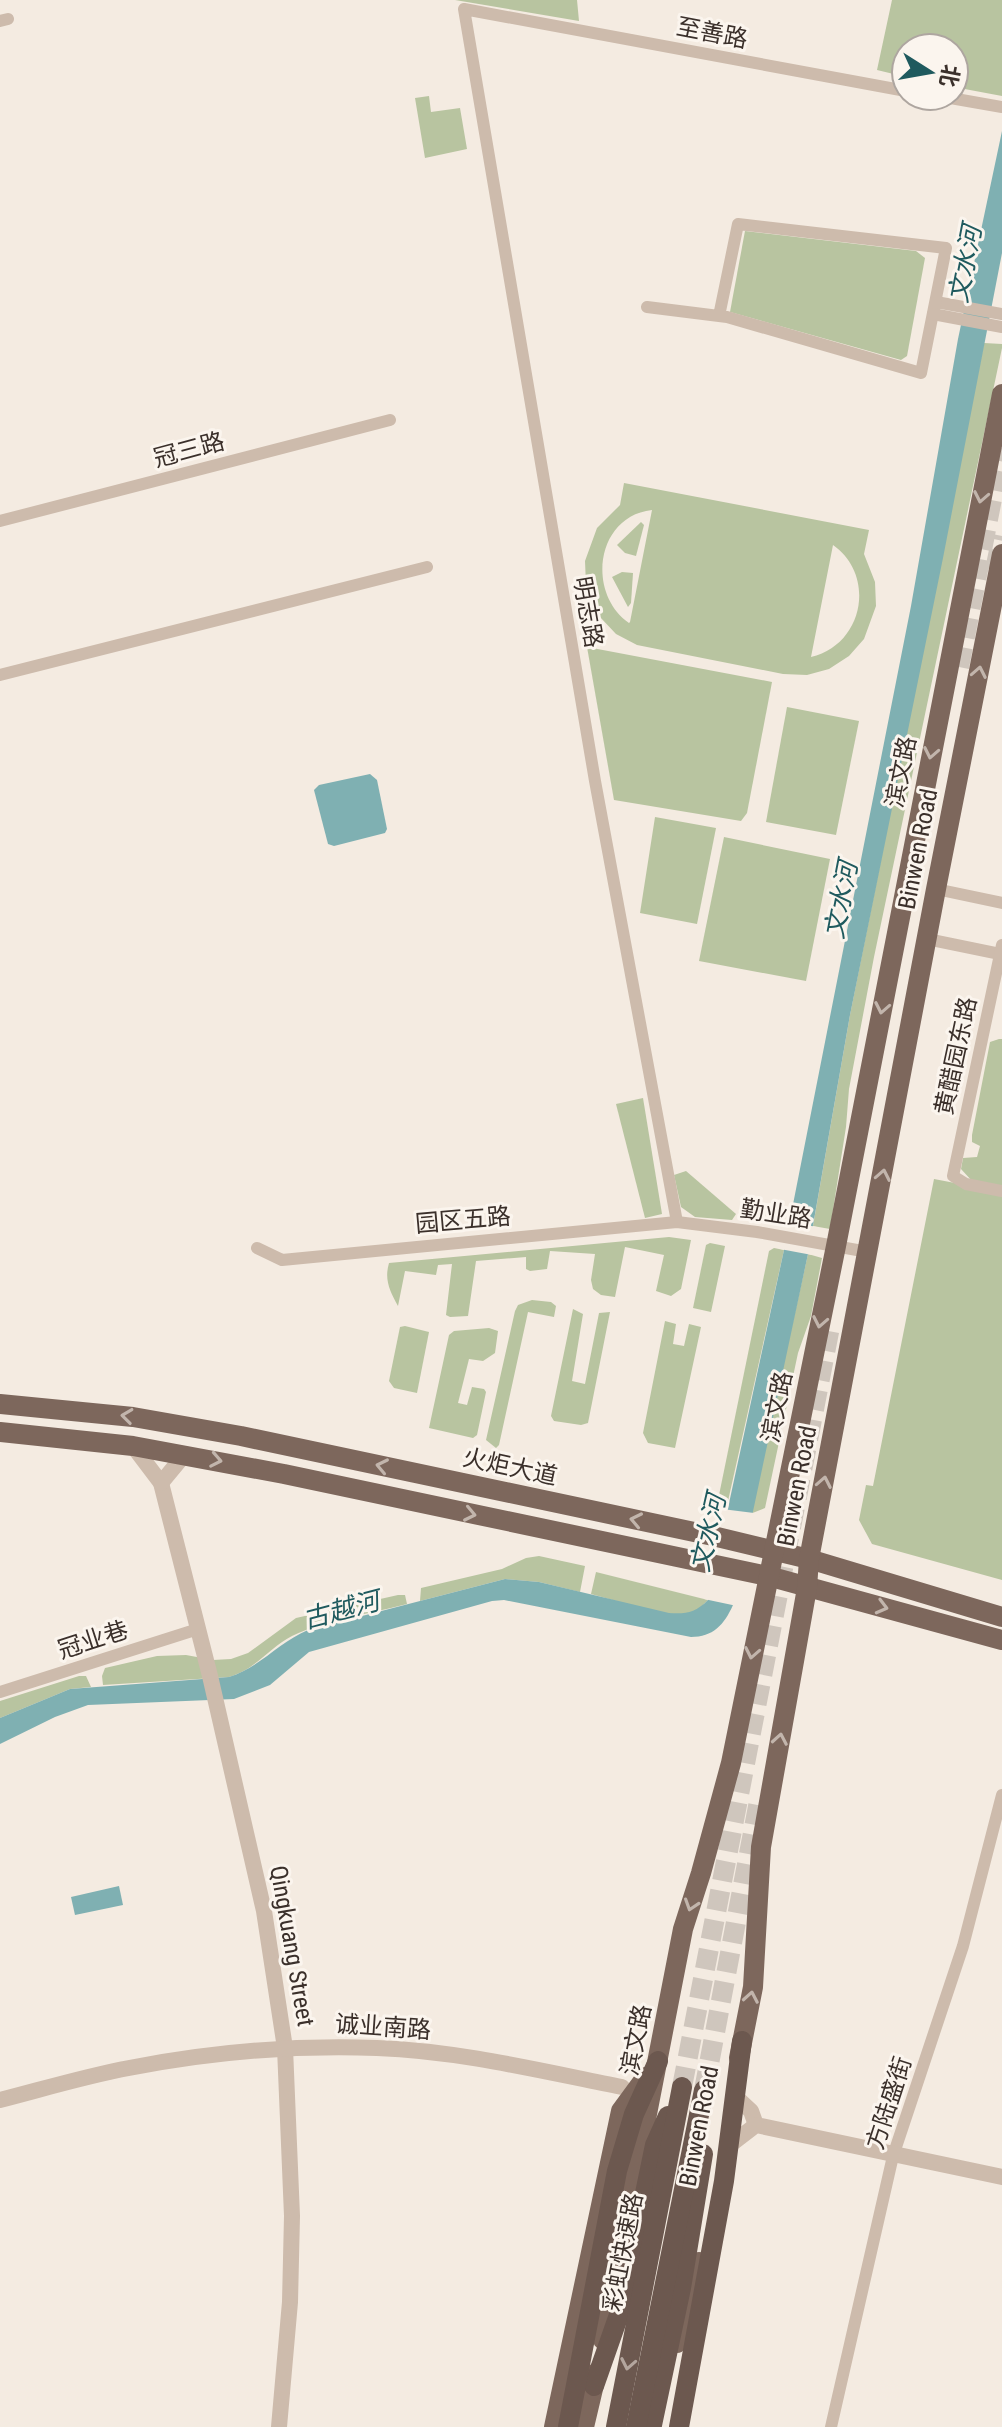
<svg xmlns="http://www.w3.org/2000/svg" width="1002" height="2427" viewBox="0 0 1002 2427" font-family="'Roboto Condensed','Noto Sans SC',sans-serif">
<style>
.green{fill:#b8c4a0;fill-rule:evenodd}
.water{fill:#7fb0b2}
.pier{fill:#f4ebe1}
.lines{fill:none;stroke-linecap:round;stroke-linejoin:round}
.trunk-tunnel{stroke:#cfc6bd;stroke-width:20;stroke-dasharray:20 10;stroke-linecap:butt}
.minor{stroke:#cdbbac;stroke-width:12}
.tertiary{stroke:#cdbbac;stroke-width:16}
.primary{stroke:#7d675c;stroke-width:20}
.trunk{stroke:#6c584f;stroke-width:20}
.oneway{stroke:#c2b5ac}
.oneway2{stroke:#b4a69e}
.labels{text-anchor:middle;stroke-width:6;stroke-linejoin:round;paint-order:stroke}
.street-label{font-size:24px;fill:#3b302b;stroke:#fbf5ee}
.water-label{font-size:26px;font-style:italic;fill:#1f5a5e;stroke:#fbf5ee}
</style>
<rect width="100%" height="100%" fill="#f4ebe1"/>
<g class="green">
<polygon points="455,0 577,0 579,21"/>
<polygon points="892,0 1002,0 1002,96 954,87 954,48 906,48 906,77 877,70"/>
<polygon points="429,96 431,112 460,108 467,149 425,158 415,98"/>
<polygon points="745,231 916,251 925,258 907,356 901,360 730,312"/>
<polygon points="984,343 1002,344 1002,348 874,957 849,1089 846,1127 830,1229 813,1226 850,1015"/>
<path d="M624,483L869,530L864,554L875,582L876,606L864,639L849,656L829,669L807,675L783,674L637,645L616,634L600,617L586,585L585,561L597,528L620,505ZM652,510L630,622L629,623C586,593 596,516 652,510ZM833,545C877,576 863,645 811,657Z"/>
<polygon points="641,522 644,525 636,556 625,553 617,545"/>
<polygon points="622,572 633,573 631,603 628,607 612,577"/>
<polygon points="587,647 772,682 747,813 741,821 614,800"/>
<polygon points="787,707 859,721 836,835 766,822"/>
<polygon points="655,817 716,828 697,924 640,913"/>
<polygon points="724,837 830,859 806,981 699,961"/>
<polygon points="999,1039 1002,1039 1002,1186 973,1182 961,1169 963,1158 977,1157 980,1146 972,1142 972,1135 990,1042"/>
<polygon points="643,1098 662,1214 645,1218 616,1104"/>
<polygon points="686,1171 736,1214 732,1220 695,1217 681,1207 674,1175"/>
<polygon points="934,1179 1002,1192 1002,1580 872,1544 859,1520 866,1485 873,1486"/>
<path d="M669,1237L691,1240L681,1289L671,1296L656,1291L664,1255L625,1247L615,1297L601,1295L593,1289L591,1280L595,1254L550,1251L547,1269L530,1271L526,1269V1257L476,1261L468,1316L450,1317L446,1315L452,1264L438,1265L436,1275L405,1271L398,1306C390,1291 384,1280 389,1263Z"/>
<polygon points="710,1243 725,1246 711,1312 693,1308 706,1245"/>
<polygon points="774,1248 784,1250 726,1510 718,1508 718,1500 769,1251"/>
<polygon points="808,1254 822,1258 811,1316 798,1353 765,1508 750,1514"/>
<polygon points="532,1300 551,1302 556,1306 554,1317 528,1312 499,1445 496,1448 486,1440 515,1311 518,1305"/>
<polygon points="573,1309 583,1314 572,1381 585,1384 599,1313 610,1312 588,1423 581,1425 554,1421 551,1416"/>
<polygon points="665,1321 676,1324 673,1344 684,1346 689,1324 701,1327 675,1448 648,1443 643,1433"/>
<polygon points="405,1326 429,1332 417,1393 394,1388 389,1381 400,1327"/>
<polygon points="489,1328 498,1331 495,1353 483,1361 469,1359 458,1403 467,1405 472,1387 484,1389 486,1392 477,1435 473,1438 429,1428 449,1335 454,1331"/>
<polygon points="539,1556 585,1566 580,1592 539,1582 505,1579 420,1601 421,1588 502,1569 526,1558"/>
<path d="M596,1572L708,1600C702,1606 696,1613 687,1614C663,1617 615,1600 591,1594Z"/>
<path d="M398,1595H405L407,1604C370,1614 327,1619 292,1636C269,1648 255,1670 229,1677L103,1685L102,1676L105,1668L157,1656L186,1655L213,1660L231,1659L248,1653L296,1618Z"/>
<polygon points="79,1676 86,1676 91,1687 70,1689 0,1718 0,1701"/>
</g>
<g class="water">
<path d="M1002,131V253L943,558L850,1015L808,1254L733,1605C724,1625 713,1637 691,1637L504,1600L492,1601L309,1652L270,1685L234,1699L88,1705L55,1717L0,1744V1718L70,1689L229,1677C259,1668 279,1642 308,1630L505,1579L539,1582L669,1613C686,1614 695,1613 708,1600L784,1250L911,606L958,339Z"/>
<polygon points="370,774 377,780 387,829 385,833 334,846 328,844 314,790 319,785"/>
<polygon points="119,1886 123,1905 75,1915 71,1897"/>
</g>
<g class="pier">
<polygon points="785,1221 817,1227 812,1255 780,1249"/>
<polygon points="722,1509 754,1513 737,1606 704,1599"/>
</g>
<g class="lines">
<g class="trunk-tunnel">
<polyline points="995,570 1002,536"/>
<polyline points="959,667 1002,448"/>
<polyline points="682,2087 830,1327"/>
<polyline points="704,2090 760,1796"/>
</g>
<g class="minor">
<polyline points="0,21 8,19"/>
<polyline points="939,96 1002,107"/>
<polyline points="936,302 1002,314"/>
<polyline points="647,307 727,317 921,373 946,248 738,224 719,316"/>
<polyline points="933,314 1002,327"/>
<polyline points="0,521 390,420"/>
<polyline points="0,675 427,567"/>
<polyline points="936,889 1002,903"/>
<polyline points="927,939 1000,954"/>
<polyline points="1002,945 953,1176 966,1184 1002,1191"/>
<polyline points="677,1222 595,781 464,9 906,91"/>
<polyline points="257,1248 282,1260 677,1222 757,1232 868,1252"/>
<polyline points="0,1692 198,1629"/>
<polyline points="831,2427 893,2156 963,1946 1002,1795"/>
</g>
<g class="tertiary">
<polyline points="133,1446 161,1483 210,1676 264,1911 285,2048 292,2216 290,2302 279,2427"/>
<polyline points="161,1483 185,1454"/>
<polyline points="736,2097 751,2111 756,2125"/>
<path d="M0,2100C43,2089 86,2076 129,2068C210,2052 294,2045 377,2048C460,2051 541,2071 622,2087"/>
<polyline points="730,2145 756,2125 1002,2177"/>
</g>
<g class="primary">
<polyline points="0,1404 133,1417 241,1436 713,1536 809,1559 1002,1617"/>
<polyline points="0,1432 133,1446 284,1474 768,1576 1002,1640"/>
<polyline points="739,2058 753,1987 761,1847 807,1588 809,1559 936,889 1002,554"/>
<polyline points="603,2340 683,1929 701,1873 731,1763 836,1246 1002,394"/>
<polyline points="677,2343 699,2262"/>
<polyline points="554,2427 621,2111 646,2077"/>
<polyline points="584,2427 597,2372"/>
</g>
<g class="trunk">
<polyline points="594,2386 621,2309 655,2145 668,2116"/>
<polyline points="652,2425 681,2288 703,2154"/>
<polyline points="568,2427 617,2171 634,2114 658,2061"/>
<polyline points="616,2427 682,2087"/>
<polyline points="636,2427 704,2090"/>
<polyline points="679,2427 724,2181 742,2041"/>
</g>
</g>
<defs><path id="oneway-chevron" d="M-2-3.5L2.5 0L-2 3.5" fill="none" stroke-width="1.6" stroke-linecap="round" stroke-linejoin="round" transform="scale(2)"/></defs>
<g class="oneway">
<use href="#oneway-chevron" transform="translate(981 497) rotate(101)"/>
<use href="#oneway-chevron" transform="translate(979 672) rotate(-79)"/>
<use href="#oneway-chevron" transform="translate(931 753) rotate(101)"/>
<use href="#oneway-chevron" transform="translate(882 1008) rotate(101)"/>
<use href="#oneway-chevron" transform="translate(883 1175) rotate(-79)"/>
<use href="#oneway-chevron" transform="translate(820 1322) rotate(101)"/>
<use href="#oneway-chevron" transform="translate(127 1416) rotate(-173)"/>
<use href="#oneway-chevron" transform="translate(216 1460) rotate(11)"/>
<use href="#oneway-chevron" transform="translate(382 1466) rotate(-168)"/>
<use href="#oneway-chevron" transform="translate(824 1482) rotate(-79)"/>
<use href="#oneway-chevron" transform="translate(470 1514) rotate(12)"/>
<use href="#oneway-chevron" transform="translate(636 1520) rotate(-168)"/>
<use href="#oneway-chevron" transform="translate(882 1607) rotate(15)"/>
<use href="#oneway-chevron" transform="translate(752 1653) rotate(101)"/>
<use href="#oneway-chevron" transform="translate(780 1739) rotate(-80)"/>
<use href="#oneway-chevron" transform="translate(691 1905) rotate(108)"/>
<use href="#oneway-chevron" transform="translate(751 1997) rotate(-80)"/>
</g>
<use class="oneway2" href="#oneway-chevron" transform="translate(628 2364) rotate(101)"/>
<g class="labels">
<g class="street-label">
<text transform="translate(712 33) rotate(11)" y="8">至善路</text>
<text transform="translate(189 450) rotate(-15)" y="8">冠三路</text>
<text transform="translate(588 612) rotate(80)" y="8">明志路</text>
<text transform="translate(901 772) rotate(-79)" y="8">滨文路</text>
<text transform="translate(918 849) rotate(-79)" y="8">Binwen Road</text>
<text transform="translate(956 1056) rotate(-78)" y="8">黄醋园东路</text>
<text transform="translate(776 1214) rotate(9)" y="8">勤业路</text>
<text transform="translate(463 1220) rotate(-5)" y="8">园区五路</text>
<text transform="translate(777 1407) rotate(-79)" y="8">滨文路</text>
<text transform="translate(510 1467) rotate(12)" y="8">火炬大道</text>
<text transform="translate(797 1486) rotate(-79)" y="8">Binwen Road</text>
<text transform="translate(93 1640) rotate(-18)" y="8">冠业巷</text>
<text transform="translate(292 1946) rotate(80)" y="8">Qingkuang Street</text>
<text transform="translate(383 2027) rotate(4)" y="8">诚业南路</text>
<text transform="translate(636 2040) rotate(-79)" y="8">滨文路</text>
<text transform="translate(889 2103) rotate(-72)" y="8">方陆盛街</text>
<text transform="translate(699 2126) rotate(-79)" y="8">Binwen Road</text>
<text transform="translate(623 2252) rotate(-79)" y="8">彩虹快速路</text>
</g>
<g class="water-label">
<text transform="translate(965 264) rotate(-79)" y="9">文水河</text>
<text transform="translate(841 900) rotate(-79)" y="9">文水河</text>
<text transform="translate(708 1533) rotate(-77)" y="9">文水河</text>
<text transform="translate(341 1610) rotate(-15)" y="9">古越河</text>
</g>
</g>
<g transform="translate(930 72) rotate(101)"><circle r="38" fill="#fbf5ee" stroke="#aea6a0" stroke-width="2"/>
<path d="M0-6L14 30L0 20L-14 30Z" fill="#1f5a5e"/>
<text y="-12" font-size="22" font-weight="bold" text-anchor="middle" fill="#3b302b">北</text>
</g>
</svg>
